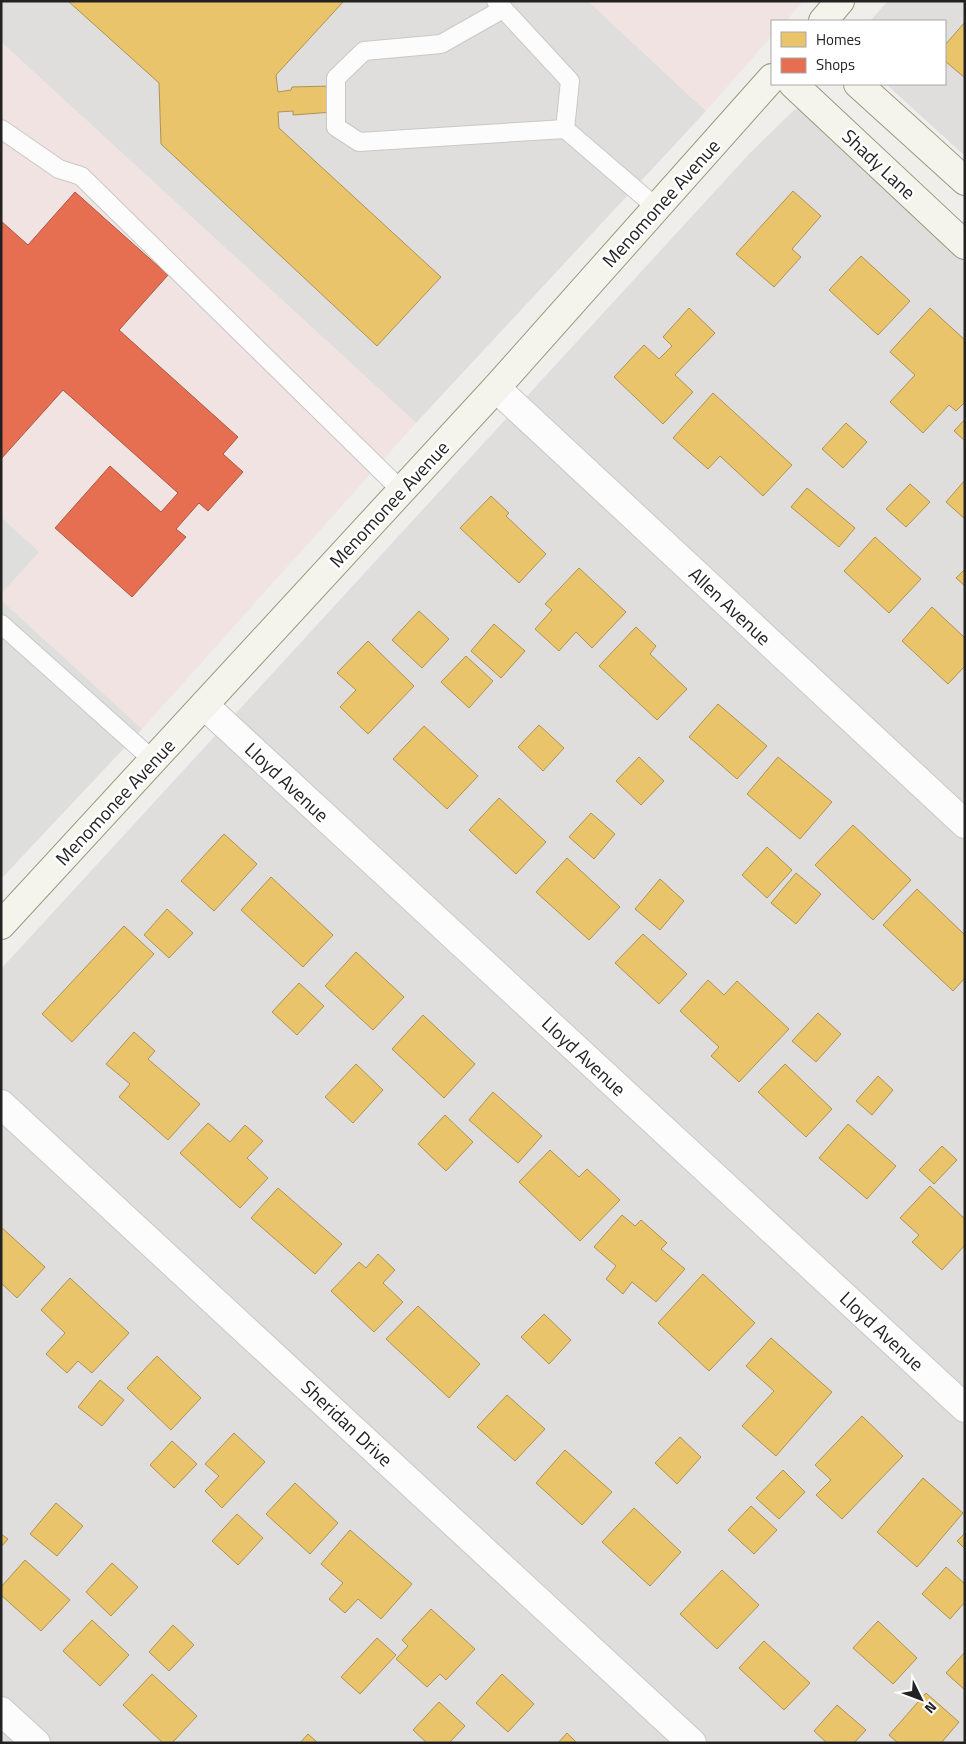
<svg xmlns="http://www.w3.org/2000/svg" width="966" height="1744" viewBox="0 0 966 1744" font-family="'Titillium Web',sans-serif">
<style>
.residential{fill:#dfdedc}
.commercial{fill:#f1e3e1}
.religious{fill:#dededc}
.homes{fill:#e9c46a;stroke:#ad9354}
.shops{fill:#e76f51;stroke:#ac5843}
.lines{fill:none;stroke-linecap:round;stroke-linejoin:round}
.lane-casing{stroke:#c9c8c7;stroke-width:20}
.street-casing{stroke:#c9c8c7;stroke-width:30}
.secondary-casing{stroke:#999a82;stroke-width:30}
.lane{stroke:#fdfcfc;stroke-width:18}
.street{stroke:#fdfcfc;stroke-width:28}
.secondary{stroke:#f4f4ed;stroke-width:28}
.labels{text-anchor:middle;stroke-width:5;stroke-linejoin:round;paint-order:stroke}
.street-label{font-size:19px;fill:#222;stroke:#fff}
</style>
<rect width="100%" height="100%" fill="#f0eeeb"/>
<g class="residential">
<polygon points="1,1 588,1 706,111 416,423 1,42"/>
<polygon points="888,1 965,1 965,156 886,84 945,84 945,21 870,21"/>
<polygon points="802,108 965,258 965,1743 1,1743 1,969 751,152 794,110"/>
</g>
<g class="commercial">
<polygon points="588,1 803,1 786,21 772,21 772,36 706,111"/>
<polygon points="1,42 416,423 142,729 1,600 1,594 39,552 1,517"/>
</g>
<g class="religious">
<polygon points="1,517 39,552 1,594"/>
<polygon points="1,600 142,729 1,879"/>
</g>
<g class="homes">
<polygon points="68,1 344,1 276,75 278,92 291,90 292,87 330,86 333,112 293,115 293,111 278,112 279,128 441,277 377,346 161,144 159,83"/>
<polygon points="965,22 965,78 945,61 945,45"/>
<polygon points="793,191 821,216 792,249 801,257 774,287 736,254"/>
<polygon points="861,256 910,301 878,335 829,290"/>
<polygon points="689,308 715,333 675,375 693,392 663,424 614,377 644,345 659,359 672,346 663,337"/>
<polygon points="930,308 965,340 965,402 956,411 949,405 923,433 890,402 915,375 890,352"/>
<polygon points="713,393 792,465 763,496 720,456 708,469 673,438"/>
<polygon points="965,419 965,441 954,431"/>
<polygon points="846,423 867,442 843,468 822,449"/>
<polygon points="965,480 965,519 946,502"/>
<polygon points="910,484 930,502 906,527 886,509"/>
<polygon points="807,488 855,528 839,547 791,507"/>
<polygon points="491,496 509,513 506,516 546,554 519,583 460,528"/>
<polygon points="875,537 921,579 889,613 844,571"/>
<polygon points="579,568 626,612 592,648 576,632 559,651 535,629 552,610 545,604"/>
<polygon points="965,569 965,586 956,578"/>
<polygon points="932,607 965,638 965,666 948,684 902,641"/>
<polygon points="419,611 449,639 422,668 392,640"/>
<polygon points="494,624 525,651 501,678 471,651"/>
<polygon points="636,627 656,646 650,654 687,689 657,720 599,666"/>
<polygon points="368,641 414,686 368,734 340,707 356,690 337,673"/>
<polygon points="466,656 493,681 469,708 441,682"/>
<polygon points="718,704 767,746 737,779 689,737"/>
<polygon points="539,725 564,748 543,771 518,747"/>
<polygon points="424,726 478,776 447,809 393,759"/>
<polygon points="639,757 664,781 641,805 616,781"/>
<polygon points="778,757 832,802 800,839 747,794"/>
<polygon points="499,798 546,842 516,874 469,830"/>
<polygon points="591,813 615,834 594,859 569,837"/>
<polygon points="853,825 911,880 873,920 815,865"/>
<polygon points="224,834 257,864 214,911 181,881"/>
<polygon points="767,847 792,870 767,898 742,875"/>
<polygon points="567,858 620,907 589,940 536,892"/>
<polygon points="796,873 821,894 796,924 771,903"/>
<polygon points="271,877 333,935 303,967 241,910"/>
<polygon points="660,879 684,901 660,930 635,909"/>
<polygon points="917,889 965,935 965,978 953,991 883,925"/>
<polygon points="167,909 193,933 169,958 144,935"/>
<polygon points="124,926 154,954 72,1042 42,1014"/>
<polygon points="643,934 687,974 659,1004 615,963"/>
<polygon points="356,952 404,997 373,1030 325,986"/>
<polygon points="708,980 724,995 737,981 789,1029 739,1082 711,1056 719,1047 680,1011"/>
<polygon points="299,983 324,1006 297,1035 272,1012"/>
<polygon points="818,1013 841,1034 816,1062 792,1041"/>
<polygon points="423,1015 475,1064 444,1098 392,1049"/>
<polygon points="134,1032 155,1051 148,1059 200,1104 168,1140 119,1097 130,1084 106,1064"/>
<polygon points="356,1064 383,1090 353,1123 325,1097"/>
<polygon points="785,1064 832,1109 806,1137 758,1092"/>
<polygon points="878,1076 893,1090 872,1115 856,1101"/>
<polygon points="493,1092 542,1136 518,1163 469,1120"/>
<polygon points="445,1115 473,1142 446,1171 418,1144"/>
<polygon points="208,1123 230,1142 245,1125 263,1141 247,1158 268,1178 240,1208 180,1153"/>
<polygon points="848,1124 896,1166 867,1199 819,1158"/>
<polygon points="942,1146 957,1160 934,1184 919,1170"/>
<polygon points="550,1150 579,1177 587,1169 620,1200 580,1241 519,1182"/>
<polygon points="930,1186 965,1219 965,1245 942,1270 912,1242 919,1235 900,1218"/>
<polygon points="278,1188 342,1244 315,1274 251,1218"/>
<polygon points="622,1215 635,1226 641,1220 667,1243 661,1249 685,1269 656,1302 632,1282 623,1294 606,1279 616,1266 594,1247"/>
<polygon points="1,1227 45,1267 17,1298 1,1283"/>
<polygon points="378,1254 395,1270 383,1283 403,1302 374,1332 331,1291 359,1262 366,1268"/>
<polygon points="703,1274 755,1323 709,1371 658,1323"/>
<polygon points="70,1278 129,1333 92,1373 78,1361 67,1373 46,1354 65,1333 41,1310"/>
<polygon points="418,1306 480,1364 449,1398 386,1339"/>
<polygon points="544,1314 571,1340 549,1364 521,1337"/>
<polygon points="771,1338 832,1392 776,1456 742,1426 774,1391 746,1366"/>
<polygon points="157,1356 201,1398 171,1430 127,1388"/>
<polygon points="100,1380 124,1400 102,1426 78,1407"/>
<polygon points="507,1395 545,1429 515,1461 477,1427"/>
<polygon points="862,1416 903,1456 842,1519 816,1495 831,1480 815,1465"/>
<polygon points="234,1433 265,1462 222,1508 205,1491 219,1476 205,1464"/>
<polygon points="680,1437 701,1457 677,1484 655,1463"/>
<polygon points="172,1441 197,1464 174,1488 150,1465"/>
<polygon points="565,1450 612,1492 582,1525 536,1483"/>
<polygon points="783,1470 805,1492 779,1519 756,1498"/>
<polygon points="923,1478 963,1513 917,1567 877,1532"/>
<polygon points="295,1483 338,1523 310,1554 266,1514"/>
<polygon points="56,1503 83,1526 57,1556 30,1534"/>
<polygon points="751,1506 777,1530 754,1554 728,1530"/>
<polygon points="634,1508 681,1552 650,1586 602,1542"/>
<polygon points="237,1514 263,1538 238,1565 212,1541"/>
<polygon points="350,1530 412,1584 381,1619 358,1599 345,1613 329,1599 343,1583 321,1564"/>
<polygon points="965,1533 965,1549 957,1541"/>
<polygon points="1,1534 8,1539 1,1547"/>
<polygon points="25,1560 70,1600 41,1631 1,1595 1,1587"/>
<polygon points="112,1563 138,1587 111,1616 86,1592"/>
<polygon points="946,1567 965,1584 965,1602 950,1619 922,1594"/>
<polygon points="722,1570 759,1605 717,1649 680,1614"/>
<polygon points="431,1609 475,1649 446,1680 440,1674 427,1687 396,1659 408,1646 402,1640"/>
<polygon points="92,1620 129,1655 100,1686 63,1651"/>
<polygon points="878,1621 917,1658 893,1684 853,1648"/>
<polygon points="173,1625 194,1645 169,1671 149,1652"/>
<polygon points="377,1638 396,1655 360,1694 341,1677"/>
<polygon points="764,1641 810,1683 784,1710 739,1668"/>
<polygon points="965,1652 965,1690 946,1673"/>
<polygon points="152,1674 197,1716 172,1743 163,1743 123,1705"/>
<polygon points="502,1674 534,1704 508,1732 476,1703"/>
<polygon points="926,1693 959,1722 941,1743 898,1743 889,1735"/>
<polygon points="439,1702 465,1726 449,1743 427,1743 413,1730"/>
<polygon points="837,1705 866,1730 854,1743 827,1743 814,1731"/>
<polygon points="567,1733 577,1743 558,1743"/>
<polygon points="308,1734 318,1743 300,1743"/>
</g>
<polygon class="shops" points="75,192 168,275 119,330 238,437 223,454 243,472 208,511 199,503 176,529 186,537 132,597 55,528 110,466 161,512 178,493 63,390 1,459 1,221 28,245"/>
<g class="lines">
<defs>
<g id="lane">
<polyline points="496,1 570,81 565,129 657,208"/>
<polyline points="503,9 441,44 364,51 336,78 336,127 359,142 565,129"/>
<polyline points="1,129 59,169 81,176 401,490"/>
<polyline points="1,624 153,760"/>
</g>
<g id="street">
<polyline points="496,388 965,824"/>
<polyline points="204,705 965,1408"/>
<polyline points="1,1104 692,1743"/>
<polyline points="1,1711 36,1743"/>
</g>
<g id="secondary">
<polyline points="823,21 840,1"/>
<polyline points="793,84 965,245"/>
<polyline points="858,84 965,181"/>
<polyline points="1,925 496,388 772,78"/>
</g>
</defs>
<use href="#lane" class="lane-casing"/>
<use href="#street" class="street-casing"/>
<use href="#secondary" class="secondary-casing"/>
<use href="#lane" class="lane"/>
<use href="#street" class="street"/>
<use href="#secondary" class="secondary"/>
</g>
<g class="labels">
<g class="street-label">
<text transform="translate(879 164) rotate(43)" y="7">Shady Lane</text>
<text transform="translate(661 203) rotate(-48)" y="7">Menomonee Avenue</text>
<text transform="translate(389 504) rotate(-47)" y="7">Menomonee Avenue</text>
<text transform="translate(730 606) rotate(43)" y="7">Allen Avenue</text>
<text transform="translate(287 782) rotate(43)" y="7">Lloyd Avenue</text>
<text transform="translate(115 802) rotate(-47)" y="7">Menomonee Avenue</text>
<text transform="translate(584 1056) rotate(43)" y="7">Lloyd Avenue</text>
<text transform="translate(882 1331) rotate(43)" y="7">Lloyd Avenue</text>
<text transform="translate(347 1423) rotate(43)" y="7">Sheridan Drive</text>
</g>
</g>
<rect width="966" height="1744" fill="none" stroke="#222222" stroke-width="5"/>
<rect x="771" y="20" width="175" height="65" fill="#ffffff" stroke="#a7a7a7"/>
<rect x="781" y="32" width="25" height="15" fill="#e9c46a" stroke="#a7a7a7"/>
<text x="816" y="45" font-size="15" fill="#222222">Homes</text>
<rect x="781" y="58" width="25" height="15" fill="#e76f51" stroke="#a7a7a7"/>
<text x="816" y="70" font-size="15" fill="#222222">Shops</text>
<g transform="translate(921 1699) rotate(132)" stroke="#ffffff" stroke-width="4" paint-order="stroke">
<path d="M0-4L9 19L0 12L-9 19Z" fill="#222222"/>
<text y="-8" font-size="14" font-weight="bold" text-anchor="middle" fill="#222222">N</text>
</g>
</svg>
